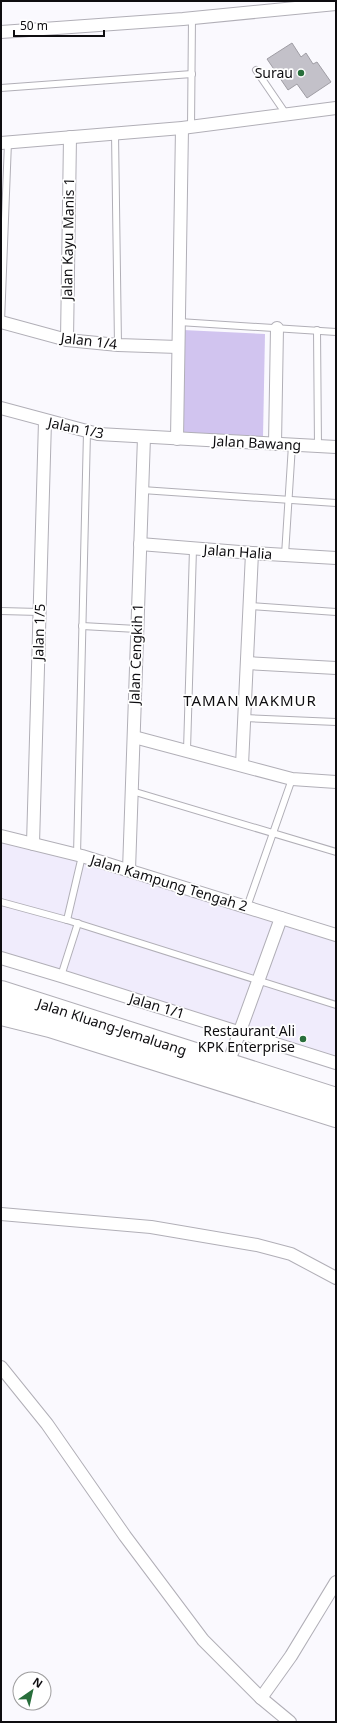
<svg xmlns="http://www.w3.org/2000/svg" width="337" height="1723" viewBox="0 0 337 1723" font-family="'Noto Sans',sans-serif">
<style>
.built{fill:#f0ecfc}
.park{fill:#d1c4ef}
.building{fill:#c3c1c9;stroke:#9f9da4}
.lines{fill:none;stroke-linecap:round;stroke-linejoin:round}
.lane-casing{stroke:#b1afb7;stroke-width:8}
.street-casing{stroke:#b1afb7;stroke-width:14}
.highway-casing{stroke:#b1afb7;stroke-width:24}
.lane{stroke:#fff;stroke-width:6}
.street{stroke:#fff;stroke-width:12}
.highway{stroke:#fff;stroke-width:22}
.poi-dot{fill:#286e3b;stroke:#fff;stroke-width:1.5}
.labels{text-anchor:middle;stroke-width:3.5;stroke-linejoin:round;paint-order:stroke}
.poi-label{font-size:14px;fill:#0e0d10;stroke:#fff;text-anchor:end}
.street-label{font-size:14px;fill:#0e0d10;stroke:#fff}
.neighbourhood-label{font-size:15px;letter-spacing:1px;fill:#0e0d10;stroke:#fff}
</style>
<rect width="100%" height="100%" fill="#faf9fe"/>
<polygon class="built" points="1,841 84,861 336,940 336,1067 1,963"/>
<polygon class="park" points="183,330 265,334 263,437 179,434"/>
<polygon class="building" points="292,43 301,57 306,53 313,64 317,62 331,82 307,98 297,84 288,90 267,59"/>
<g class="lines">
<defs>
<g id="lane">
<polyline points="256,70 286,114"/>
<polyline points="1,88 192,74"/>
<polyline points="191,127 192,18"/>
<polyline points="115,133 118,345"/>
<polyline points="1,322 8,142"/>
<polyline points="179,322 336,332"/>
<polyline points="317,330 318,447"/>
<polyline points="142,490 336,503"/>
<polyline points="285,555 292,445"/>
<polyline points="250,606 336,612"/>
<polyline points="1,611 39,612"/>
<polyline points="82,626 137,629"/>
<polyline points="245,718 336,722"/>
<polyline points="187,750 193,549"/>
<polyline points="132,791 336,852"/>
<polyline points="77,855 87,432"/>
<polyline points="1,902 67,920 336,1005"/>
<polyline points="247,907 292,779"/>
<polyline points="67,920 82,856"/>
<polyline points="61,976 78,923"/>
</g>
<g id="street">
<polyline points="1,32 183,19 336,4"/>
<polyline points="1,143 182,128 336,108"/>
<polyline points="1,322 67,340 118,345 178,347"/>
<polyline points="67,340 70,137"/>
<polyline points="1,408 98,434 336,447"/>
<polyline points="177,439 182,128"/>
<polyline points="275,444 277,328"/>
<polyline points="140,544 252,553 336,558"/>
<polyline points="247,663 336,668"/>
<polyline points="134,737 292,779 336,782"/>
<polyline points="242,765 252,553"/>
<polyline points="1,836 82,856 336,935"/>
<polyline points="33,844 45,421"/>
<polyline points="129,870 144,437"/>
<polyline points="1,958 61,976 336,1063"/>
<polyline points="228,1064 281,918"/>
<polyline points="1,1214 151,1227 257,1245 291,1254 336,1278"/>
<polyline points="1,1367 47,1424 125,1536 203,1640 261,1698 290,1722"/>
<polyline points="261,1698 291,1656 336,1582"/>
</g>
<g id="highway">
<polyline points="1,992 336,1099"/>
<polyline points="1,1014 50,1026 336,1116"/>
</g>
</defs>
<use href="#lane" class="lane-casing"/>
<use href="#street" class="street-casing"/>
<use href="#highway" class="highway-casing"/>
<use href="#lane" class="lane"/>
<use href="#street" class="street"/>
<use href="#highway" class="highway"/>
</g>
<g class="poi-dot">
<circle cx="301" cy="73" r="4"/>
<circle cx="303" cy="1039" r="4"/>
</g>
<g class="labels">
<g class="poi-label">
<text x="293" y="78">Surau</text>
<text x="295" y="1036">Restaurant Ali<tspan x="295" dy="16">KPK Enterprise</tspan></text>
</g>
<g class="street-label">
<text transform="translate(68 239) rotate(-89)" y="5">Jalan Kayu Manis 1</text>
<text transform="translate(89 341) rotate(7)" y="5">Jalan 1/4</text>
<text transform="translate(76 428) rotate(12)" y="5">Jalan 1/3</text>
<text transform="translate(257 443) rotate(3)" y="5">Jalan Bawang</text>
<text transform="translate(238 552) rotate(4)" y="5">Jalan Halia</text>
<text transform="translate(39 632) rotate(-88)" y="5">Jalan 1/5</text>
<text transform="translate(136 654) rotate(-88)" y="5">Jalan Cengkih 1</text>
<text transform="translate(169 883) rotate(17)" y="5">Jalan Kampung Tengah 2</text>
<text transform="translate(157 1006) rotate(17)" y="5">Jalan 1/1</text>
<text transform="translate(112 1027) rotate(18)" y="5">Jalan Kluang-Jemaluang</text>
</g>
<g class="neighbourhood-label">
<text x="250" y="706">TAMAN MAKMUR</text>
</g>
</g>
<rect width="337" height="1723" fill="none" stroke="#0e0d10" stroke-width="4"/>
<g transform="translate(32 1691) rotate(34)"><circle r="19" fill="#ffffff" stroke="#9f9e9f"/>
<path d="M0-3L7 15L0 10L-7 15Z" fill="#286e3b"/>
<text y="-6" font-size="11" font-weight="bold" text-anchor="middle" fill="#0e0d10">N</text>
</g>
<path d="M14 30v6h90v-6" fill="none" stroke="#0e0d10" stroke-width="2"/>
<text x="20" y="30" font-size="12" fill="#0e0d10" stroke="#ffffff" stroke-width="3" paint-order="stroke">50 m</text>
</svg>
